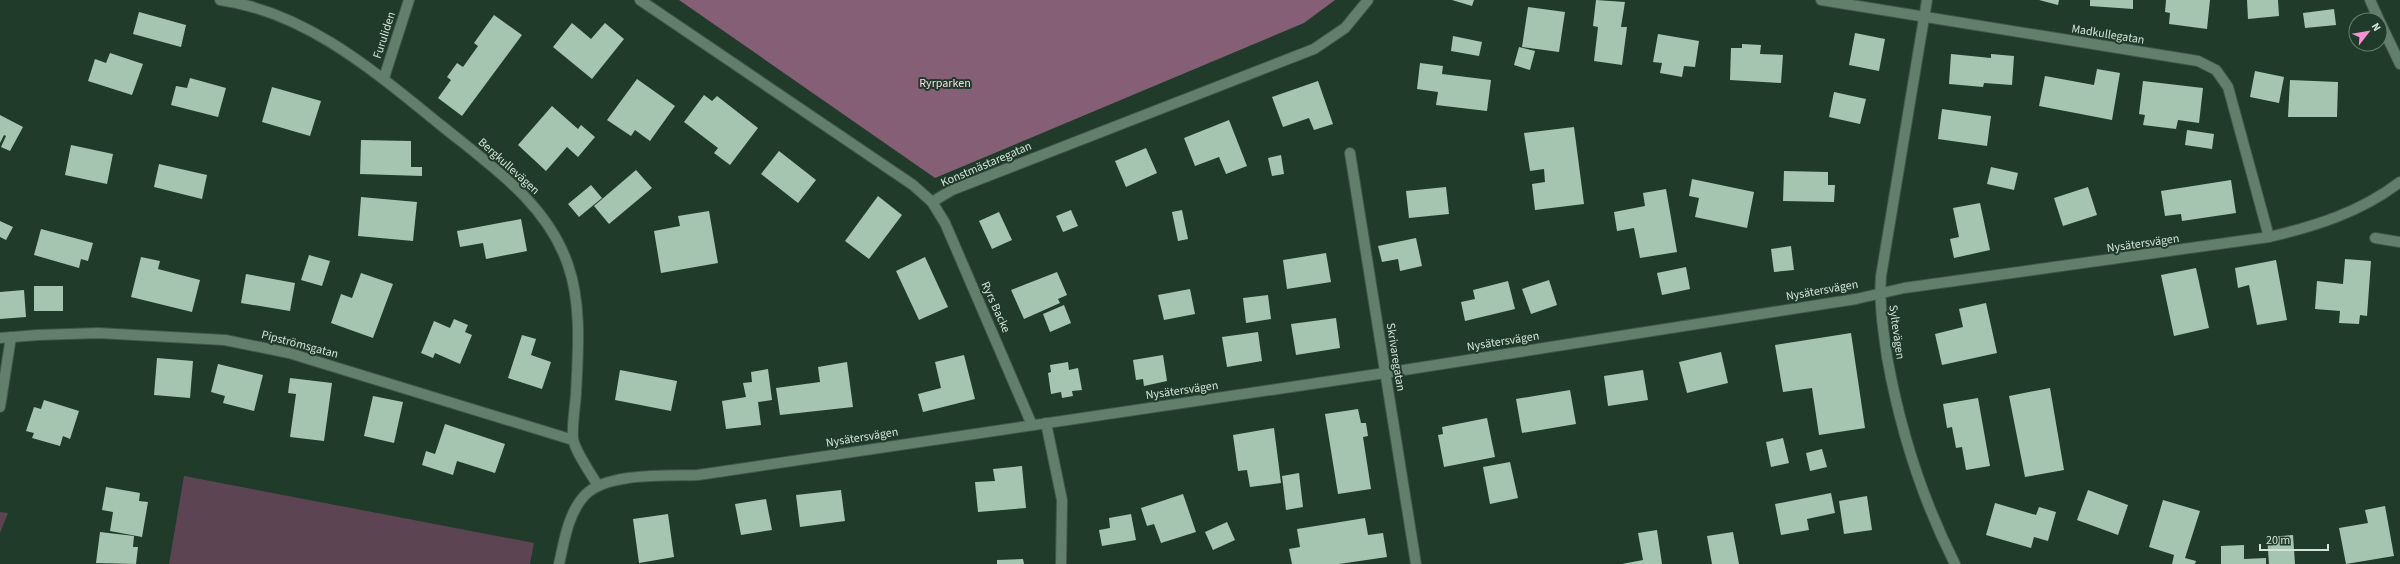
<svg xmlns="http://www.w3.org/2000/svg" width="2400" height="564" viewBox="0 0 2400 564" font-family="'Source Sans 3',sans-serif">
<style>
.green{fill:#5d4453}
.forest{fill:#845f75}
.building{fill:#a6c5b0}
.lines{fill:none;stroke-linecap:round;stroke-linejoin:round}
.minor-casing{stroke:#405749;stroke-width:12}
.tertiary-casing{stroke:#405749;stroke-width:12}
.minor{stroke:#627f6c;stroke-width:10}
.tertiary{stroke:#627f6c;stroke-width:10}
.labels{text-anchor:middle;stroke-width:4;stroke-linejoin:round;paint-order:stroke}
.street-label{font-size:12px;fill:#d3e3d8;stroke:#203b2a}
.park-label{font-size:12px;fill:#fdd6ec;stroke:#203b2a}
</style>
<rect width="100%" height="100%" fill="#203b2a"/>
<g class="green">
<polygon points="184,476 534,543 530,564 169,564"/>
<polygon points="0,512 8,513 0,533"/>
</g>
<polygon class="forest" points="679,0 1335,0 1304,23 935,178"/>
<g class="building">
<polygon points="1452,0 1474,0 1472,6"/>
<polygon points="1596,0 1625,2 1621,27 1627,27 1622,65 1594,61 1598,27 1593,26"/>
<polygon points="2039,0 2059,0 2058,5"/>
<polygon points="2090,0 2133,0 2133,9 2090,6"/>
<polygon points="2166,0 2210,0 2207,29 2169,24 2170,13 2165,12"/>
<polygon points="2247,0 2278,0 2279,16 2248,19"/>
<polygon points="1528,7 1565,12 1559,52 1522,47"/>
<polygon points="2334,9 2336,25 2305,28 2303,13"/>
<polygon points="139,12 186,25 181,47 133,34"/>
<polygon points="494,15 522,35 462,116 438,98 451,80 447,77 457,63 463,67 478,46 474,43"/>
<polygon points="572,23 591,39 605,23 624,39 592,79 553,47"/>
<polygon points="1855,33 1885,39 1879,71 1849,65"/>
<polygon points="1658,34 1699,41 1695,67 1684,66 1682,77 1660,73 1662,63 1653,62"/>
<polygon points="1453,36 1482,42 1479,56 1451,51"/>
<polygon points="1742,44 1761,45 1760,54 1783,55 1781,83 1730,80 1731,48 1742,48"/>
<polygon points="1519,47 1535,51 1530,70 1514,65"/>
<polygon points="110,53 143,64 132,95 88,81 95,59 106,63"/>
<polygon points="1951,54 1991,58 1991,54 2014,56 2012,85 1984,83 1983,87 1949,84"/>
<polygon points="1420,63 1443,66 1442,74 1491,80 1487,111 1436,105 1438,92 1417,89"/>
<polygon points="2097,69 2120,73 2112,120 2039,106 2045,76 2094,85"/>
<polygon points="2255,71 2284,77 2279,103 2250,97"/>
<polygon points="190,78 226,88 218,117 171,105 176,86 187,88"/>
<polygon points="637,79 675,106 650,141 635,130 631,136 607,120"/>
<polygon points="2290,80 2338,82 2337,117 2288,117"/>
<polygon points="1318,81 1333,124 1314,130 1309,118 1283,127 1272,97"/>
<polygon points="2143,81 2203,88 2199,123 2178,120 2176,129 2143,125 2145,115 2139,114"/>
<polygon points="272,87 321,101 310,136 262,122"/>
<polygon points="1834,92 1866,99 1860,124 1829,117"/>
<polygon points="704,95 712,101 717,96 758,128 730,165 714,153 718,148 684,122"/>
<polygon points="552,106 578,129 581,125 595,137 578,157 567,147 546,171 518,145"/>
<polygon points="1942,109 1991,116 1987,146 1938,139"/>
<polygon points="0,115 23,127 10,151 1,147 6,136 4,135 0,143"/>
<polygon points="1229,120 1247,166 1226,174 1219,157 1195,166 1184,138"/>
<polygon points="1574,127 1584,204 1535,210 1532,184 1545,182 1544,169 1530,171 1524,133"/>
<polygon points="2187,130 2214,134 2212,149 2185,145"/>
<polygon points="361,140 411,141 411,167 422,167 422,176 360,174"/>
<polygon points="71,145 113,154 107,184 65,175"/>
<polygon points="1146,148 1157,173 1126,187 1115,161"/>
<polygon points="779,151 816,180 798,203 761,174"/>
<polygon points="1281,155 1284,174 1272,176 1268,158"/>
<polygon points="159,164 207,175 202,199 154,187"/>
<polygon points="1991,167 2018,173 2014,190 1987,184"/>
<polygon points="636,170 652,188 609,224 594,206"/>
<polygon points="1784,171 1828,172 1828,185 1835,185 1834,202 1783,201"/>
<polygon points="1692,179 1754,192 1747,228 1695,217 1699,198 1689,196"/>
<polygon points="2231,180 2236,213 2182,221 2181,214 2165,216 2161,191"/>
<polygon points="591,185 602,198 579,217 568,204"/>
<polygon points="1446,187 1449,214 1409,218 1406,191"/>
<polygon points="2088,187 2097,215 2063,226 2054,198"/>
<polygon points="1666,189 1677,252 1640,258 1634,228 1617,231 1614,212 1645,206 1643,193"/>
<polygon points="878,196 902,215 869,259 845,241"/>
<polygon points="361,197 417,202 413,241 358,236"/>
<polygon points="1980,203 1990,250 1954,258 1950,239 1959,237 1953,208"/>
<polygon points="1071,210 1078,226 1063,232 1056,216"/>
<polygon points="1182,210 1188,239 1178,241 1172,212"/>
<polygon points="709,211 718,263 661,273 654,231 680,226 678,216"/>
<polygon points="999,212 1012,240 992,249 979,221"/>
<polygon points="521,219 527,251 486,259 483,243 460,247 457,231"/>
<polygon points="0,221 13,227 6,240 0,237"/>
<polygon points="41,229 93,243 88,261 81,259 79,268 34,255"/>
<polygon points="1416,238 1422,266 1400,271 1398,259 1382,262 1378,246"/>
<polygon points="1791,246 1794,270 1774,272 1771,249"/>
<polygon points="1326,253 1331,282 1287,289 1283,260"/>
<polygon points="309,255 330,261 322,286 301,280"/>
<polygon points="141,257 160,261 158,269 200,280 192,312 131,297"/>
<polygon points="925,257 948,307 919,320 896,271"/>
<polygon points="2345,259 2371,261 2367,316 2360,315 2359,324 2339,323 2340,311 2315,309 2317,281 2343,284"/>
<polygon points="2276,260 2287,320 2257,325 2249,285 2238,288 2235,268"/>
<polygon points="1686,267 1690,289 1662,295 1657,273"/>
<polygon points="2196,268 2209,328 2174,336 2161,275"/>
<polygon points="1057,272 1067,295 1058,299 1060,303 1024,319 1011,290"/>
<polygon points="361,273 393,284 373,338 331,323 341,294 352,298"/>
<polygon points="246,274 295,283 290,311 241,303"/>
<polygon points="1549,280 1557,305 1531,314 1522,289"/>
<polygon points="1508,281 1515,309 1465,321 1461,302 1475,299 1473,290"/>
<rect x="34" y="286" width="29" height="25"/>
<polygon points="1190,289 1195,314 1164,320 1158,295"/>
<polygon points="24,290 26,317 0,319 0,292"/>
<polygon points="1268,295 1271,319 1246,323 1243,298"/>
<polygon points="1986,303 1997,353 1942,365 1935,334 1963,327 1959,309"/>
<polygon points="1064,305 1071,323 1050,332 1043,314"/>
<polygon points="1336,318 1340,348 1296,355 1291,324"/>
<polygon points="454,319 468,325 465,332 472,335 460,364 435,353 433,358 421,353 434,321 450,328"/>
<polygon points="1258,332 1262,361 1227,367 1222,337"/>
<polygon points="1851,333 1865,428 1819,435 1812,388 1783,392 1775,345"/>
<polygon points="522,335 536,339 531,355 551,362 542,389 508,378"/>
<polygon points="1721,352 1728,383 1687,393 1679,362"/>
<polygon points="964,355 975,399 923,412 918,394 941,388 935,362"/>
<polygon points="1163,355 1167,381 1144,386 1143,379 1136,380 1133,360"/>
<polygon points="157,358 193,361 190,398 154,395"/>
<polygon points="847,362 853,407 780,415 776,388 820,382 818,367"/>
<polygon points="1068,362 1069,370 1078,368 1082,390 1072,391 1073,396 1062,398 1061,392 1051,394 1048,373 1051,372 1050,365"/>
<polygon points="218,364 263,375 254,411 223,403 225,396 211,392"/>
<polygon points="768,369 772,400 758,402 761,425 726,429 722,401 746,397 743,383 752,382 751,372"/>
<polygon points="620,370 677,381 671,411 615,400"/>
<polygon points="1643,370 1648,400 1608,406 1604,376"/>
<polygon points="290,378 332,383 324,441 290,437 296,394 288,393"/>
<polygon points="2050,388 2064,470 2025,477 2009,396"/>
<polygon points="1570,390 1576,424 1522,433 1516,399"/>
<polygon points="373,396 403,402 394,443 364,436"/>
<polygon points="1978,398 1990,466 1966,470 1962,447 1956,448 1952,427 1947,428 1943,404"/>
<polygon points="44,400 79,411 70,439 63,436 60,446 32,438 34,433 26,431 34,407 41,409"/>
<polygon points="1358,409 1361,423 1366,423 1368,436 1363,437 1371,489 1338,494 1325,414"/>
<polygon points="1487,418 1495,457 1444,467 1438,435 1443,434 1442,427"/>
<polygon points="445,424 505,444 495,473 457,461 453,475 422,465 426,451 435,454"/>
<polygon points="1274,428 1281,483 1250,487 1247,470 1238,471 1233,435"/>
<polygon points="1783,438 1789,463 1771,467 1766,442"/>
<polygon points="1822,449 1827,467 1810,471 1806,453"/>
<polygon points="1510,462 1518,498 1490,504 1483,467"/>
<polygon points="1022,466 1026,508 978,512 975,482 995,481 993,469"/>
<polygon points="1299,473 1303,507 1286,510 1282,476"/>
<polygon points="106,487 140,493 139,501 148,502 142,537 110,531 113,512 102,510"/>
<polygon points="841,490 845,521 800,527 796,495"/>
<polygon points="2088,490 2128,505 2118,535 2077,520"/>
<polygon points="1831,493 1835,513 1807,519 1809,530 1781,535 1775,504"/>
<polygon points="1183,494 1196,532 1161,543 1154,524 1147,526 1141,508"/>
<polygon points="1867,496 1872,530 1844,534 1839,501"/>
<polygon points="766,499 772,530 741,535 735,504"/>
<polygon points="2163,500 2200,511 2185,558 2196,561 2195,564 2172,564 2174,555 2149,547"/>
<polygon points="1995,503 2036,515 2039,507 2056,512 2048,541 2034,537 2031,548 1986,535"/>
<polygon points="2385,506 2394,556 2346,564 2339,528 2368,523 2365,510"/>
<polygon points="668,514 674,557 639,563 633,519"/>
<polygon points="1131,514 1136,540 1102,546 1099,530 1110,528 1109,518"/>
<polygon points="1365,518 1368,535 1383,533 1387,557 1339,564 1292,564 1289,549 1300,547 1297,529"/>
<polygon points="1227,522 1235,540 1213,550 1205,532"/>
<polygon points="1657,530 1662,564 1622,564 1643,560 1638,533"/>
<polygon points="100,532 134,536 133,547 138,547 136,564 96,563"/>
<polygon points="1733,532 1739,564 1712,564 1707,536"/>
<polygon points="2293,535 2295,564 2269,564 2267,537"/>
<polygon points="2244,545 2244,559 2266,558 2266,564 2221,564 2221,546"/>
<polygon points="1023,559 1024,564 997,564 997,560"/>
</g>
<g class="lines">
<defs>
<g id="minor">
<path d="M220,0C307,12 376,73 442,126C491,166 547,203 568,265C582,305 578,352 576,394C575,408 572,424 573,438C574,450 592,475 598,486"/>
<polyline points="640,0 913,185 932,202 945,223 1032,425"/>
<polyline points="1821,0 2198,61 2216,70 2228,87 2269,237"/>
<path d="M1927,0L1881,276C1879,303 1883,329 1887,357C1900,429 1922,499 1955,564"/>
<polyline points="2370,0 2379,20"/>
<polyline points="2380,22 2400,64"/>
<polyline points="384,78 409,0"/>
<polyline points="1350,153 1416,564"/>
<polyline points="932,202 952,190 1314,49 1345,28 1368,0"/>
<polyline points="2375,238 2400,242"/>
<polyline points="0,338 38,335 98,333 225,340 289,353 573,440"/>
<polyline points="0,407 11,337"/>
<polyline points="1046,423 1062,500 1061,564"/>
</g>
<path id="tertiary" d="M559,564C564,542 568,513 585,495C607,472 668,476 698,475L1385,373L1856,299L1904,288L2269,237C2316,226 2361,212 2400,182"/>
</defs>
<use href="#minor" class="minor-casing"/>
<use href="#tertiary" class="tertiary-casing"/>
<use href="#minor" class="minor"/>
<use href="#tertiary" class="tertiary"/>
</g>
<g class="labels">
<g class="street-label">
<text transform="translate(2108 34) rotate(9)" y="4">Madkullegatan</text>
<text transform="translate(384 35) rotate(-72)" y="4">Furuliden</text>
<text transform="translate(986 164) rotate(-23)" y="4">Konstmästaregatan</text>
<text transform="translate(509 166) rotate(42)" y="4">Bergkullevägen</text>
<text transform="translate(2143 243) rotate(-8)" y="4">Nysätersvägen</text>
<text transform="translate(1822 290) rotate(-10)" y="4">Nysätersvägen</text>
<text transform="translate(996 307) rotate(66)" y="4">Ryrs Backe</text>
<text transform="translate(1897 332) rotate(82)" y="4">Syltevägen</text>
<text transform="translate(1503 341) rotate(-9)" y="4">Nysätersvägen</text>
<text transform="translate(300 344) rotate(15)" y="4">Pipströmsgatan</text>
<text transform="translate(1396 357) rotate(81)" y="4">Skrivaregatan</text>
<text transform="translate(1182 390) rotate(-8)" y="4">Nysätersvägen</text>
<text transform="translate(862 437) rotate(-9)" y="4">Nysätersvägen</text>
</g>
<g class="park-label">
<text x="945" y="87">Ryrparken</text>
</g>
</g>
<g transform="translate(2368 32) rotate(59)"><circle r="19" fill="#203b2a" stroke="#687e70"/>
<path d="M0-3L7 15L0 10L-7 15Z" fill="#f690d0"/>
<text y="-6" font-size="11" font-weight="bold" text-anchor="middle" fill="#d3e3d8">N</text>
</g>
<path d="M2260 544v6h68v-6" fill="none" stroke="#d3e3d8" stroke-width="2"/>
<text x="2266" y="544" font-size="12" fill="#d3e3d8" stroke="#203b2a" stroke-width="3" paint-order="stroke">20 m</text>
</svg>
